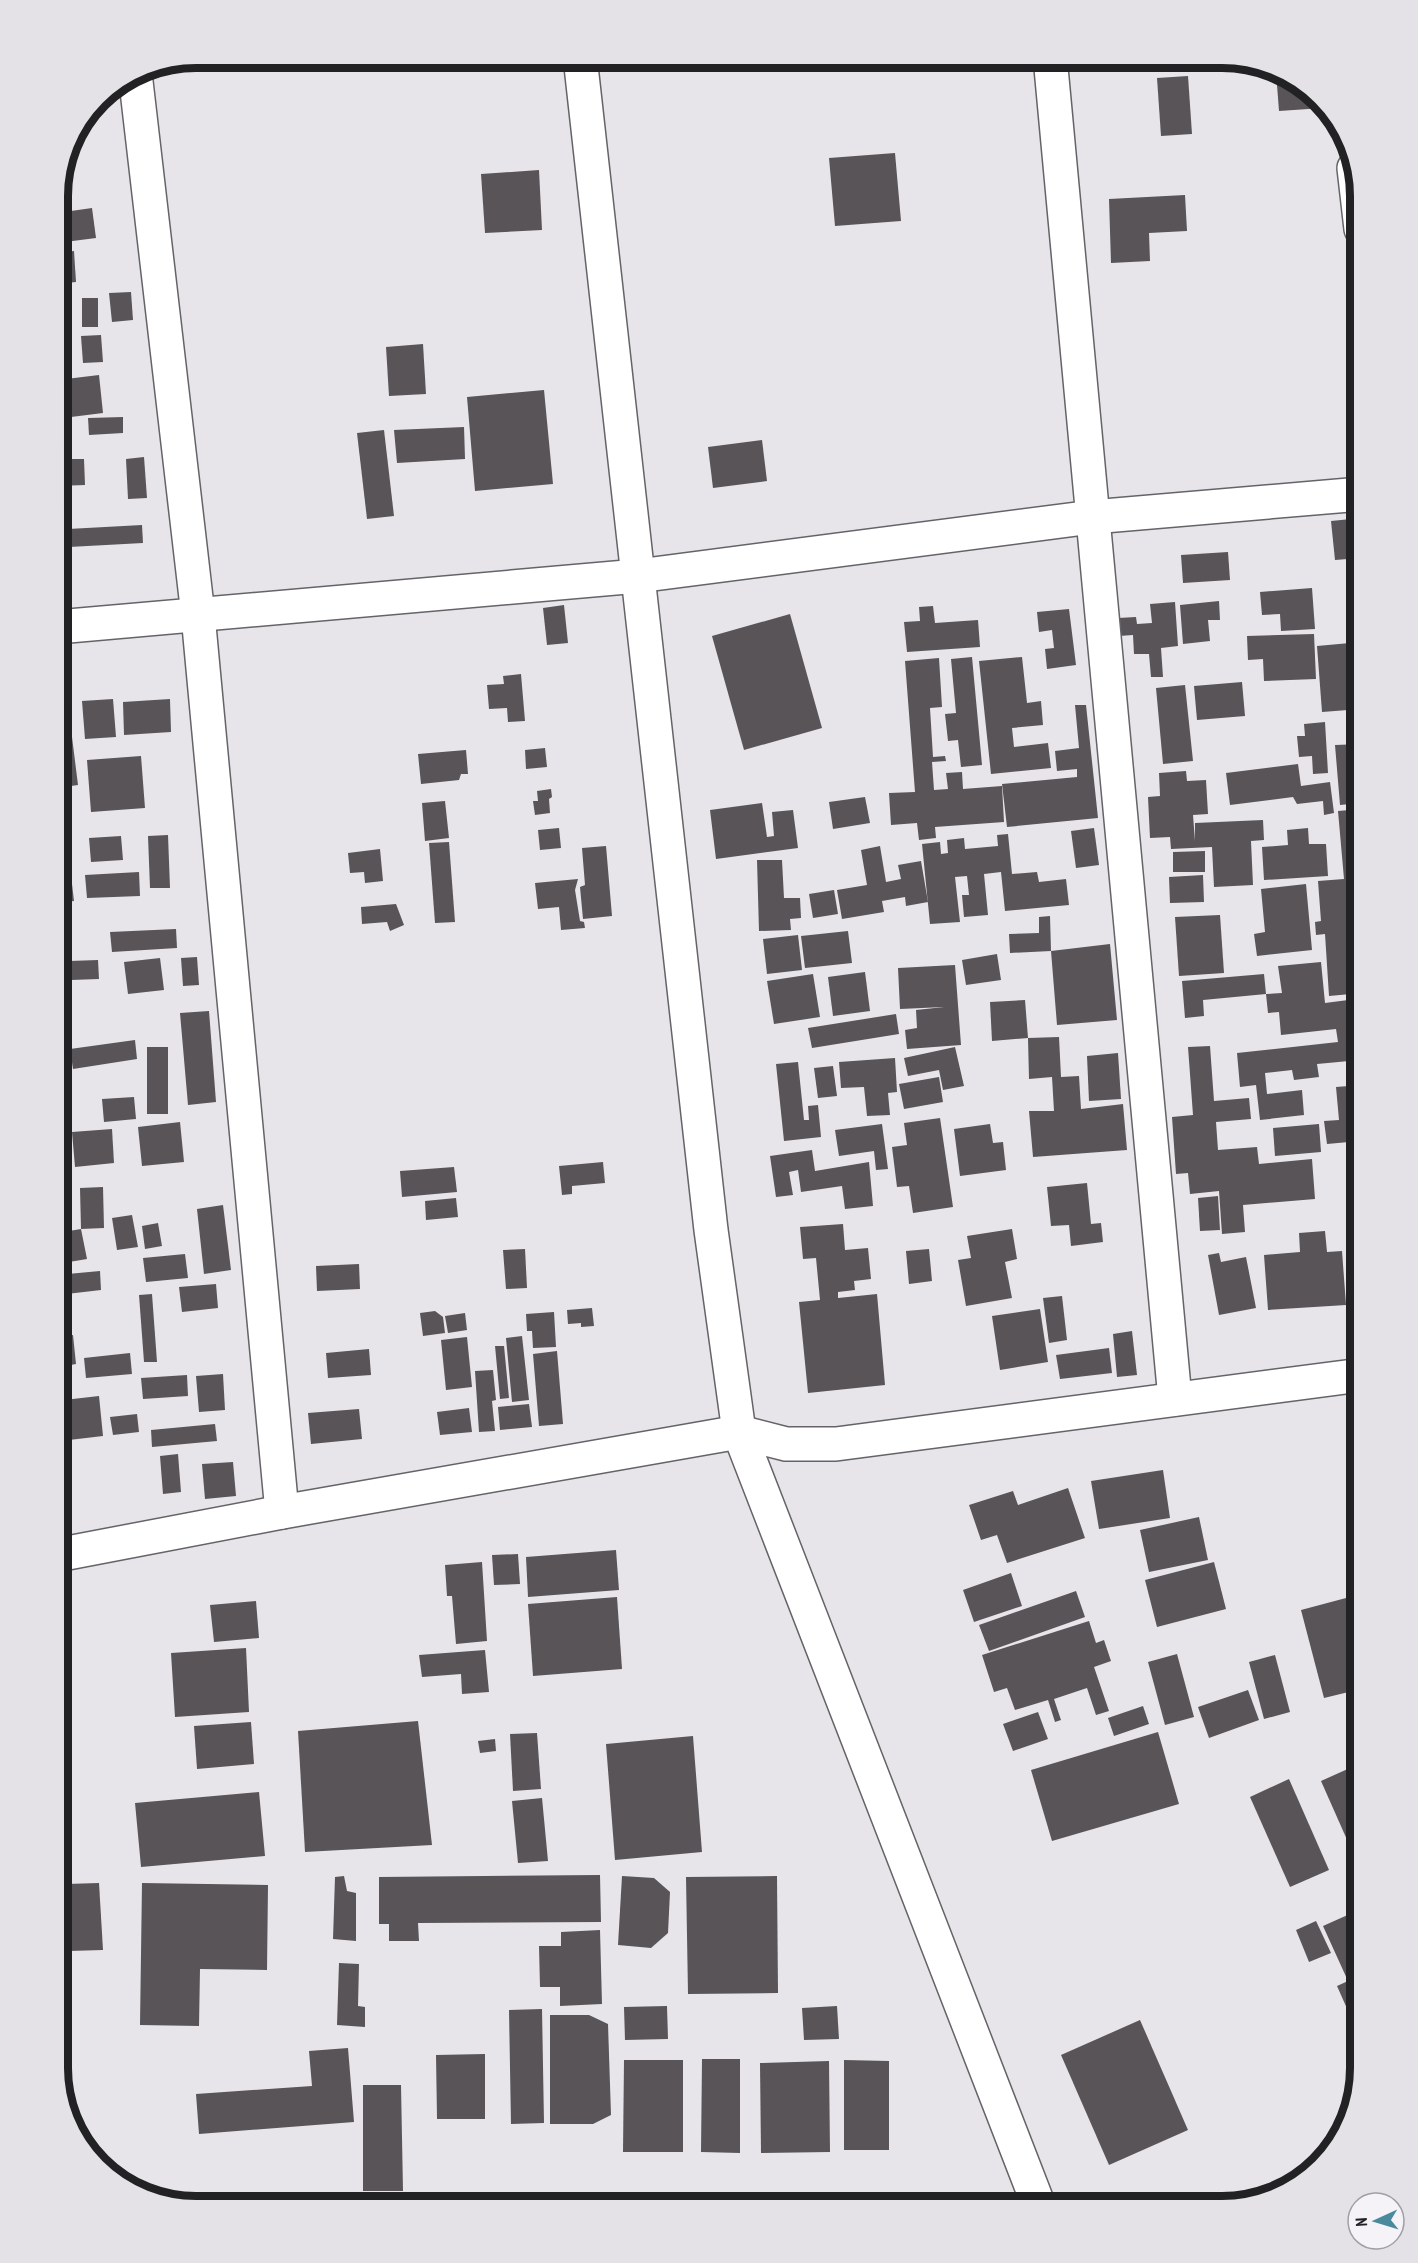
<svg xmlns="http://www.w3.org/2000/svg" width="1418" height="2263" viewBox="0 0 1418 2263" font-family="'PT Sans Narrow',sans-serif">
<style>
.building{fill:#585457}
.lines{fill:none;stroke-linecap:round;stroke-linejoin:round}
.minor-casing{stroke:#656367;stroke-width:36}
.minor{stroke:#fff;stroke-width:33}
.rim{fill:none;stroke:#222123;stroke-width:8}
</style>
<rect width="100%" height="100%" fill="#e8e5ea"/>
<g class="building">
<polygon points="1276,72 1299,80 1323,108 1279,111"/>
<polygon points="1188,76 1192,134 1161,136 1157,78"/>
<polygon points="895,153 901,221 835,226 829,158"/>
<polygon points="539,170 542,230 485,233 481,174"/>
<polygon points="61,174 65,201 57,202 57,187"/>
<polygon points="1185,195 1187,231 1149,233 1150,261 1111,263 1109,199"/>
<polygon points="92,208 96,238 57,243 57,213"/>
<polygon points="74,251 76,282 57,284 57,253"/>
<polygon points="131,292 133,320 112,322 109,293"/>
<rect x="82" y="298" width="16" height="29"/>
<polygon points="101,335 103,362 83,363 81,336"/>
<polygon points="423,344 426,394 389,396 386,347"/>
<polygon points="99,375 103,413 71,417 66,379"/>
<polygon points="544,390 553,484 475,491 467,397"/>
<polygon points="123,417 123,433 89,435 88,418"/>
<polygon points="464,427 465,459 397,463 394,430"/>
<polygon points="384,430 394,516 367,519 357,433"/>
<polygon points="762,440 767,481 713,488 708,447"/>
<polygon points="144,457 147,498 128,499 126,459"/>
<polygon points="57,459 84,459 85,485 57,486"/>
<polygon points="1361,518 1361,558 1335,560 1331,521"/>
<polygon points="142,525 143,543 69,547 68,529"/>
<polygon points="1228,552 1230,580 1183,583 1181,555"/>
<polygon points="1361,577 1361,619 1360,619 1353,578"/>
<polygon points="1312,588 1315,629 1281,631 1280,614 1262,615 1260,592"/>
<polygon points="1219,601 1220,620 1208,620 1210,641 1183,644 1180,605"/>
<polygon points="1175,602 1178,646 1161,648 1163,677 1151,677 1149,654 1134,654 1133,635 1119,636 1118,618 1136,617 1137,624 1152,623 1150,604"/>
<polygon points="564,605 568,643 547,645 543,608"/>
<polygon points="933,606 935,623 978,620 980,647 907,652 904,622 920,621 919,607"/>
<polygon points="1069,609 1076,665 1047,669 1045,649 1054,648 1052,630 1039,632 1037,612"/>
<polygon points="790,614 822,728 744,750 712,636"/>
<polygon points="1314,634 1316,679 1264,681 1263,659 1248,660 1247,636"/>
<polygon points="1361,642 1361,709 1322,712 1317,646"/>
<polygon points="972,657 982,765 961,767 958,740 948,741 945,714 956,713 951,659"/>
<polygon points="1022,657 1027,703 1041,701 1043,725 1012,728 1014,747 1048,743 1051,768 991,774 979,661"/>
<polygon points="939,658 942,707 930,708 933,757 945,756 946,761 932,762 934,790 948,789 946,773 962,772 963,789 1002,786 1004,822 935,827 936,838 919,840 917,823 891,825 889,793 915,792 905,661"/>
<polygon points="521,674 525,721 508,722 507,708 489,709 487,685 504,684 503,676"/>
<polygon points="1242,682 1245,716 1197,720 1194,686"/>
<polygon points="1185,685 1193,761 1163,764 1156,688"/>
<polygon points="113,699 116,737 85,739 82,701"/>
<polygon points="170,699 171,732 124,735 123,702"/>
<polygon points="1075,705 1086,705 1098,818 1007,827 1002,784 1077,777 1077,769 1057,771 1055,751 1079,748"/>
<polygon points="1325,722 1328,773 1313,774 1312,756 1299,757 1297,736 1305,736 1304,724"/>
<polygon points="72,737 78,785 57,788 57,738"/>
<polygon points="1361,744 1361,803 1340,805 1335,745"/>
<polygon points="545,748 547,767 526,769 525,750"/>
<polygon points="466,750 468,774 461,774 459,780 421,784 418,754"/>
<polygon points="141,756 145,808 91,812 87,760"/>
<polygon points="1298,764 1301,786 1330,782 1334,813 1324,815 1323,801 1297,804 1293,797 1230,805 1226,773"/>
<polygon points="1186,771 1187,781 1206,780 1208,814 1193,815 1195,841 1195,823 1263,820 1264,840 1251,841 1253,885 1214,887 1212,847 1171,849 1170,837 1150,838 1148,797 1160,796 1159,773"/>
<polygon points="551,789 552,797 549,799 550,813 535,815 533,801 538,801 537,791"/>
<polygon points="865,797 870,823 833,829 829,802"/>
<polygon points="445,801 449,838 425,841 422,803"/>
<polygon points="762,803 767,837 774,836 772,812 793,810 798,848 716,859 710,810"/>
<polygon points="1361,809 1361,1027 1351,1028 1357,1081 1351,1081 1349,1061 1317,1064 1319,1077 1294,1080 1292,1070 1265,1073 1267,1094 1302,1090 1304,1115 1260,1120 1256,1085 1240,1087 1237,1053 1338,1042 1336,1029 1281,1035 1279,1012 1268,1013 1266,994 1282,993 1278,966 1321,962 1325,1003 1356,999 1346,892 1351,994 1329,996 1325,934 1316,935 1315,922 1321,921 1318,881 1344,879 1338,811"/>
<polygon points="559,828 561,848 540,850 538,830"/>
<polygon points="1094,828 1099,865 1076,868 1071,831"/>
<polygon points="1308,828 1309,844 1326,844 1328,876 1264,880 1262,847 1288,845 1287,830"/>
<polygon points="1008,834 1012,874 1037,872 1039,882 1066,879 1069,905 1005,911 1001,872 984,874 988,915 964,917 962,895 969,895 967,876 955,877 960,922 930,924 922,844 940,842 941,854 948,853 947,840 964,838 965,849 998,846 997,835"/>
<polygon points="168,835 170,888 150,888 148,836"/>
<polygon points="121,836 123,860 91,862 89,838"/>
<polygon points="449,842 455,922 435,923 429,843"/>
<polygon points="606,846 612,916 583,919 580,887 585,885 582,848"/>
<polygon points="880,846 886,882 901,879 898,865 921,861 928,902 906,906 905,897 882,901 884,912 842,919 837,890 867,885 861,850"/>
<polygon points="380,849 383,881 365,883 364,872 350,873 348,853"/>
<polygon points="1205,851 1205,872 1173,872 1173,852"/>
<polygon points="757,860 782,860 784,898 800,898 801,918 790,919 791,930 759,931"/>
<polygon points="139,872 140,896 87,898 85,875"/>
<polygon points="1203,875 1204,902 1170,903 1169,877"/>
<polygon points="578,879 575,890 580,921 584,922 585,928 561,930 559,907 538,909 535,883"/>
<polygon points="72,884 74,901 57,903 57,885"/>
<polygon points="1306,884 1312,950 1257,956 1254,934 1265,932 1261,889"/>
<polygon points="834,890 838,914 813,918 809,894"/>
<polygon points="396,904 404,925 390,931 387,922 362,924 361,907"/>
<polygon points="1220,915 1224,973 1179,976 1175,917"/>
<polygon points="1050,916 1051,951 1010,953 1009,934 1039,933 1039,917"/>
<polygon points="176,929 177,948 112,952 110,932"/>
<polygon points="848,931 852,963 805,968 801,936"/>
<polygon points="798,935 802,970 767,974 763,939"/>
<polygon points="1110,944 1117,1020 1057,1025 1051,951"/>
<polygon points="997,954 1001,980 966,985 962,960"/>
<polygon points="197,957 199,985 183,986 181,958"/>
<polygon points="160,958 164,990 128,994 124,962"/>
<polygon points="98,960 99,979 71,980 70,961"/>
<polygon points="955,965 961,1045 907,1049 905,1030 917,1028 916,1010 944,1007 900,1009 898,968"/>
<polygon points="865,972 870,1011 833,1016 828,977"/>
<polygon points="813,974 820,1017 774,1024 767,981"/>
<polygon points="1264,974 1266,994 1203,1000 1204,1016 1185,1018 1182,981"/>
<polygon points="1025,1000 1028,1038 992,1041 990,1002"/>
<polygon points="209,1011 216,1102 188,1105 180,1013"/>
<polygon points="896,1014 899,1034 812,1048 808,1028"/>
<polygon points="1059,1037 1061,1077 1079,1076 1081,1109 1123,1104 1127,1150 1033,1157 1029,1111 1054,1111 1052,1077 1029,1079 1028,1038"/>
<polygon points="135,1040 137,1059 73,1069 70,1049"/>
<polygon points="1210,1046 1214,1101 1249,1098 1251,1119 1216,1122 1218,1150 1257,1147 1259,1164 1312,1159 1315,1199 1243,1205 1245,1232 1222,1234 1219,1191 1190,1194 1188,1173 1176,1174 1172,1117 1193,1115 1188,1047"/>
<rect x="147" y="1047" width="21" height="67"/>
<polygon points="955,1047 964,1086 943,1090 939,1070 908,1076 904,1058"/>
<polygon points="1118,1053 1121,1099 1089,1101 1087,1056"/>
<polygon points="895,1058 897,1092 888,1093 890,1115 867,1116 864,1087 841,1088 839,1062"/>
<polygon points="798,1062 804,1120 809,1120 808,1106 818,1105 821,1137 784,1141 776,1064"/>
<polygon points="833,1066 837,1096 818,1098 814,1068"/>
<polygon points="939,1077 943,1102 904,1109 899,1084"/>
<polygon points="1361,1085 1361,1169 1353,1170 1349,1142 1327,1144 1324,1121 1339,1120 1336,1087"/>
<polygon points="134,1097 136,1119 104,1122 102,1099"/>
<polygon points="940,1118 953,1207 913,1213 909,1186 897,1187 892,1147 907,1145 904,1123"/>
<polygon points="180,1122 184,1162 142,1166 138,1127"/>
<polygon points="882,1124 888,1169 876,1170 874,1151 839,1156 835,1130"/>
<polygon points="990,1124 993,1143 1003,1142 1006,1170 960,1176 954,1129"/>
<polygon points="1319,1124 1321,1152 1275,1156 1273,1128"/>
<polygon points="112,1129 114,1163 75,1167 72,1132"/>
<polygon points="812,1150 815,1171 869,1162 873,1206 845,1209 842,1186 801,1192 798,1170 789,1172 793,1195 776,1197 770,1156"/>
<polygon points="603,1162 605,1183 572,1186 572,1194 562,1195 559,1166"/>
<polygon points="454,1167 457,1192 402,1197 400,1171"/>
<polygon points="1087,1183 1091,1224 1101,1223 1103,1242 1071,1246 1069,1225 1051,1226 1047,1187"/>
<polygon points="103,1187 104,1228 81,1229 80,1188"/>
<polygon points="1218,1196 1220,1230 1200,1231 1198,1198"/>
<polygon points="456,1198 458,1217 426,1220 425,1201"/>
<polygon points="223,1205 231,1270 204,1274 197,1209"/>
<polygon points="132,1215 138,1247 117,1250 112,1218"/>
<polygon points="158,1223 162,1246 145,1249 142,1226"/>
<polygon points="843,1224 845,1250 868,1248 871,1279 854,1281 855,1290 838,1292 838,1298 877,1294 885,1385 808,1393 799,1302 820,1300 816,1258 803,1259 800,1227"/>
<polygon points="1361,1228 1361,1254 1351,1255 1348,1229"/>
<polygon points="81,1229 87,1259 57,1264 57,1233"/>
<polygon points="1012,1229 1017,1259 1005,1262 1012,1298 966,1306 958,1260 971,1258 967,1236"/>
<polygon points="1325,1231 1327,1252 1342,1251 1346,1305 1268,1310 1264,1255 1300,1252 1299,1233"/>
<polygon points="525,1249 527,1288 506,1289 503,1250"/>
<polygon points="929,1249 932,1281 909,1284 906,1251"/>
<polygon points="1219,1253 1221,1262 1246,1257 1256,1308 1219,1315 1208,1255"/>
<polygon points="185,1254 188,1278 146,1282 143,1258"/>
<polygon points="359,1264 360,1289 317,1291 316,1266"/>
<polygon points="100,1271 101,1290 58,1295 57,1275"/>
<polygon points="216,1284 218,1308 182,1312 179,1287"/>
<polygon points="152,1294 157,1362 144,1362 139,1295"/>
<polygon points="1062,1296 1067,1340 1049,1343 1043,1298"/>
<polygon points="71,1303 71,1318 57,1319 57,1304"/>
<polygon points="592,1308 594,1326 581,1327 581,1323 568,1324 567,1310"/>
<polygon points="1040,1309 1048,1362 1000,1370 992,1316"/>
<polygon points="435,1311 443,1317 445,1333 423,1336 420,1313"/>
<polygon points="554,1312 556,1347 533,1348 532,1331 527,1331 526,1314"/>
<polygon points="465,1313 467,1330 448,1333 445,1316"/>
<polygon points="1132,1331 1137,1375 1117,1377 1113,1334"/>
<polygon points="73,1335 76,1364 60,1367 57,1337"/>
<polygon points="522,1336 529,1400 512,1402 506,1338"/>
<polygon points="467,1337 472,1387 446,1390 441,1340"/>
<polygon points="495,1346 504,1346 509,1398 500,1399"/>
<polygon points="1109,1348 1112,1373 1060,1379 1056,1355"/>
<polygon points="369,1349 371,1375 328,1378 326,1353"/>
<polygon points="557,1351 563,1424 539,1426 533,1354"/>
<polygon points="130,1353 132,1374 86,1378 84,1358"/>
<polygon points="493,1370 496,1400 492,1401 495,1431 479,1432 475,1371"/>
<polygon points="223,1374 225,1410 199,1412 196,1376"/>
<polygon points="187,1375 188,1396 143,1399 141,1378"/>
<polygon points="99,1396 103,1436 69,1440 64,1400"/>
<polygon points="529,1404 532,1427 500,1430 498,1407"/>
<polygon points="469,1408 472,1432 440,1435 437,1412"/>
<polygon points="359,1409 362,1439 311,1444 308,1413"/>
<polygon points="137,1414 139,1432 113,1435 110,1417"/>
<polygon points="215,1424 217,1441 152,1447 151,1430"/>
<polygon points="178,1454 181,1492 163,1494 160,1456"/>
<polygon points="233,1462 236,1496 205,1499 202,1464"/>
<polygon points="1163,1470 1170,1518 1099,1529 1091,1481"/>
<polygon points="1068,1488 1085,1538 1007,1563 997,1535 981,1540 969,1505 1013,1491 1018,1505"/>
<polygon points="1199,1517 1208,1560 1149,1572 1140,1530"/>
<polygon points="616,1550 619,1590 528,1597 526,1557"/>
<polygon points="518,1554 520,1584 494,1585 492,1555"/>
<polygon points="482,1562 487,1641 456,1644 452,1596 447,1596 445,1565"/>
<polygon points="1214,1562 1226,1609 1157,1627 1145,1580"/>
<polygon points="1011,1573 1022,1606 974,1622 963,1590"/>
<polygon points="1076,1591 1085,1617 989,1651 979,1625"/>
<polygon points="1361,1594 1361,1689 1324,1698 1301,1610"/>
<polygon points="617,1597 622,1669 533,1676 528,1604"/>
<polygon points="256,1601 259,1638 214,1642 210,1605"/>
<polygon points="1089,1621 1096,1643 1104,1640 1111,1661 1094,1667 1109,1711 1096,1715 1087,1688 1054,1699 1061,1720 1055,1722 1048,1700 1015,1710 1007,1688 994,1692 982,1655"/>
<polygon points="246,1648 249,1712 175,1717 171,1653"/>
<polygon points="485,1650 489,1692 462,1694 461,1674 422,1677 419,1655"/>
<polygon points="1177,1654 1194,1717 1165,1725 1148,1662"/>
<polygon points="1275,1655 1290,1712 1264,1719 1249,1662"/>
<polygon points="1248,1690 1259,1720 1209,1738 1198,1707"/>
<polygon points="1143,1706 1149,1724 1114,1736 1108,1718"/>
<polygon points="1038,1712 1048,1739 1013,1751 1003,1724"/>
<polygon points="418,1721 432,1845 305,1852 298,1731"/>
<polygon points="251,1722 254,1764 197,1769 194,1726"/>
<polygon points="1158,1732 1179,1804 1052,1841 1031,1770"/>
<polygon points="537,1733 541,1789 513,1791 510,1734"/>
<polygon points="693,1736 702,1852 615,1860 606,1744"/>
<polygon points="495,1739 496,1751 480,1753 478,1741"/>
<polygon points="1361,1763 1361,1847 1352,1851 1321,1781"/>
<polygon points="1289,1779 1329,1870 1290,1887 1250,1797"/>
<polygon points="259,1792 265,1856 141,1867 135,1803"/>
<polygon points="542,1798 548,1861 518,1863 512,1801"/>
<polygon points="600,1875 601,1922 418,1923 419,1941 389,1941 389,1924 379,1924 379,1877"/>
<polygon points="344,1876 347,1891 356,1893 356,1941 333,1939 335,1877"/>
<polygon points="622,1876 654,1878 670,1892 668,1933 651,1948 618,1945"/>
<polygon points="777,1876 778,1993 688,1994 686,1877"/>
<polygon points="99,1883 103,1950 69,1951 66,1884"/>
<polygon points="142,1883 268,1885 267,1970 200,1969 199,2026 140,2025"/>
<polygon points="1361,1909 1361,2040 1337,1986 1348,1981 1323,1926"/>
<polygon points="1316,1921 1331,1953 1309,1962 1296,1930"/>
<polygon points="600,1930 602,2004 560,2006 560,1987 540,1987 539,1946 561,1946 561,1932"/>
<polygon points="339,1963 359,1964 358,2006 365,2007 365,2027 337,2025"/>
<polygon points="667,2006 668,2039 625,2040 624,2007"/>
<polygon points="837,2006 839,2039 804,2040 802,2008"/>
<polygon points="542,2009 544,2123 511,2124 509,2010"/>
<polygon points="550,2015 589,2015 608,2024 611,2115 593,2124 550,2124"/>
<polygon points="1140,2020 1188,2130 1109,2165 1061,2055"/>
<polygon points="348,2048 354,2122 199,2134 196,2094 312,2086 309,2051"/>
<polygon points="485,2054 485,2119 437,2119 436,2055"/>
<polygon points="702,2059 740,2059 740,2153 701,2152"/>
<polygon points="624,2060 683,2060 683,2152 623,2152"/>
<polygon points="844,2060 889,2061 889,2150 844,2150"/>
<polygon points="829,2061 830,2152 761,2153 760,2063"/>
<polygon points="363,2085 401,2085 403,2191 363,2191"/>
</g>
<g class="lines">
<defs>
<g id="minor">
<polyline points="580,57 711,1230 739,1432 1039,2206"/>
<polyline points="1050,57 1175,1399"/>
<polyline points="135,73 198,615 282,1512"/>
<polyline points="1354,168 1361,229"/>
<polyline points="57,627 638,576 1092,517 1361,494"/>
<polyline points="57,1555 282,1512 739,1432 786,1444 836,1444 1361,1375"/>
</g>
</defs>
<use href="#minor" class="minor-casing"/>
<use href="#minor" class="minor"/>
</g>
<path d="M0 0H1418V2263H0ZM196 68H1222A128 128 0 0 1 1350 196V2068A128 128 0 0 1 1222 2196H196A128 128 0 0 1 68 2068V196A128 128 0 0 1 196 68Z" fill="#e4e2e7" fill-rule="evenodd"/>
<path class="rim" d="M196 68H1222A128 128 0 0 1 1350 196V2068A128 128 0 0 1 1222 2196H196A128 128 0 0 1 68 2068V196A128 128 0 0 1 196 68Z"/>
<g transform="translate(1376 2221) rotate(266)"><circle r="28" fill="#f5f3f8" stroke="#a19fa3" stroke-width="1.5"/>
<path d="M0-4.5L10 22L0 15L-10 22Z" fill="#498b9c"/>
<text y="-9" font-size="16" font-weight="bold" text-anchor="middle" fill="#222123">N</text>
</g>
</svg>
